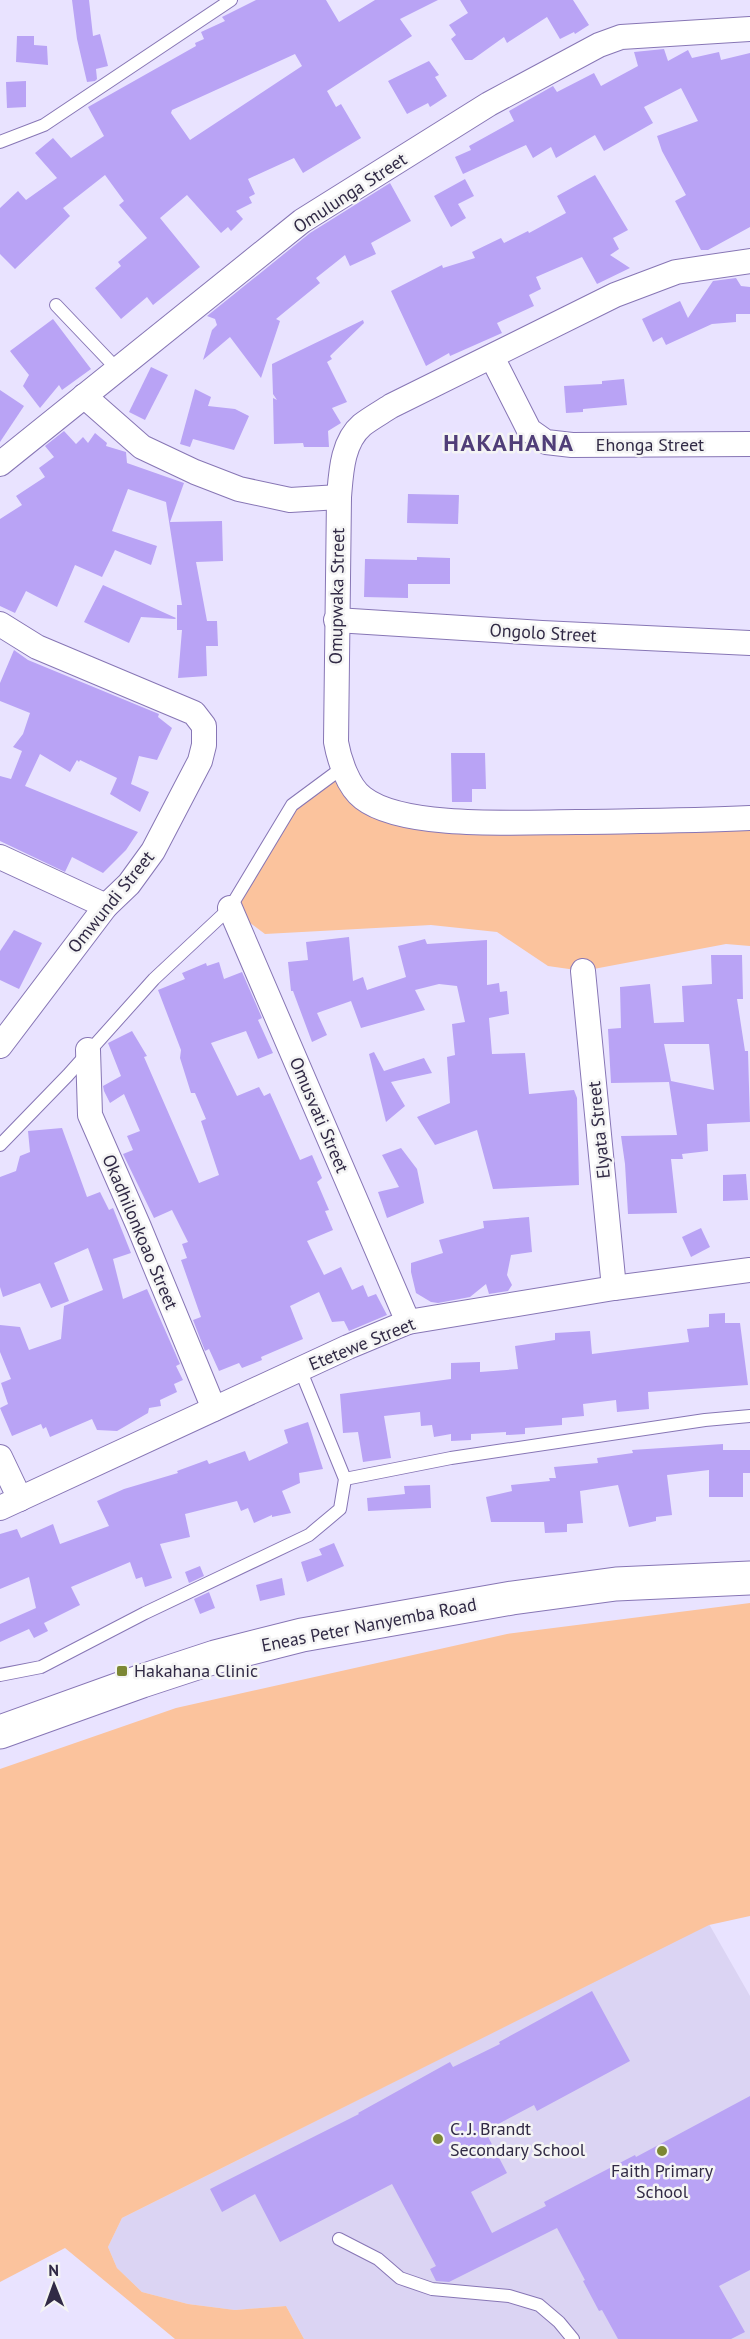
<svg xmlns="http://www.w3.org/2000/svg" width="750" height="2339" viewBox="0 0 750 2339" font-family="'PT Sans',sans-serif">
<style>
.built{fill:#dbd4f3}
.green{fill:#fbc39d}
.building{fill:#b9a3f5;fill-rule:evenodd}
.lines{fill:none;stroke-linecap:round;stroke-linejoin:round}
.lane-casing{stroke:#8776b5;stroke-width:14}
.street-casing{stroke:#8776b5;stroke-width:26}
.secondary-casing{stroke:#8776b5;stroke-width:35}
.lane{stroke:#fff;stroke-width:12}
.street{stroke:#fff;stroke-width:24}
.secondary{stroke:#fff;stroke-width:33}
.poi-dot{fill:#7c8734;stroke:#f4f4f4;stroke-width:2}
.labels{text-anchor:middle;stroke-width:5;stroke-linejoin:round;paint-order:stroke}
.street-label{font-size:18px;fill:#312a45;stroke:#f4f4f4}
.poi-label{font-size:18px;fill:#312a45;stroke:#f4f4f4;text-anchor:start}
.district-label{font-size:24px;font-weight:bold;letter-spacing:1.5px;fill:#503e78;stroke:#f4f4f4}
</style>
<rect width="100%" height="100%" fill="#e9e3ff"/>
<polygon class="built" points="709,1924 750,1996 750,2339 304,2339 286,2306 235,2310 188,2304 142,2292 117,2268 108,2247 122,2218"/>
<g class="green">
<polygon points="342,768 389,812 750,818 750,946 726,944 583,971 548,966 497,932 431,925 265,934 230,908 292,805"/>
<polygon points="750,1603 750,1916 709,1925 122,2218 108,2247 117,2268 142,2292 188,2304 235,2310 286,2306 304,2339 175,2339 65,2248 0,2282 0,1769 176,1708 507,1634"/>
</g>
<g class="building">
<polygon points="72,0 89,0 93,36 100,34 108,66 96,69 97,79 95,81 87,82 77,39"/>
<path d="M256,0H326L339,22L375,0H438L400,19L412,36L327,91L336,107L341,104L361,138L303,173L294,158L248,179L255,194L249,197L252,203L236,211L243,219L231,231L228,227L221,233L187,195L160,218L200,267L153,305L147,297L121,319L95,288L121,266L118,262L147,238L119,205L124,201L105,175L63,208L70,216L15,269L0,254V208L18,191L26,200L57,178L35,153L53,138L71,158L104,136L88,107L196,46L195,43L204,39L201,32L225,21L222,17ZM295,54L302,66L190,140L171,113L172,110Z"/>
<polygon points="460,0 573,0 589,25 575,34 574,32 560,39 547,17 507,43 504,37 472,60 465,60 451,39 456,35 449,25 468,13"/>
<polygon points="17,36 34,36 34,45 47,46 48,65 16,62"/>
<polygon points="664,49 668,61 688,50 692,58 719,52 721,60 750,53 750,227 708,250 701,250 675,201 686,195 662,151 657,136 698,121 681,88 644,107 653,123 604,151 595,135 556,158 551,147 533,158 526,145 463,174 455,157 471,150 469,146 514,121 509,111 553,86 557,92 594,73 601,86 638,66 634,52"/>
<polygon points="429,61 439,75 435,77 447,96 430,107 428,103 407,114 388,81"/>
<polygon points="26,81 26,107 7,108 6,82"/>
<polygon points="595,175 628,230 613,238 619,249 610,255 630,268 597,284 582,257 536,277 541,289 529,295 534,306 497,323 502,333 450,356 449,353 426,366 391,291 442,265 443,268 475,258 472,252 501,238 504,243 528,231 529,233 566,213 557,196"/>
<polygon points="465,179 474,196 458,204 466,218 451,227 434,196"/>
<polygon points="390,183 411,221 371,243 376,254 350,266 345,255 316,278 320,283 276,319 280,321 261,378 230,337 203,360 212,330 217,325 215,319 207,316 310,233"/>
<polygon points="736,278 741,286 750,287 750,314 736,314 736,322 712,324 666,345 662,337 653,342 642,319 680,301 688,318 713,281"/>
<polygon points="53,319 91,369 62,390 59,385 40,408 23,386 29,375 10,351"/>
<polygon points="363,320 364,323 330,356 332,359 327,362 347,402 332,408 341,423 328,431 329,447 304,447 303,443 274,444 273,398 277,400 273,394 272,364"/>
<polygon points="151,367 168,375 145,420 129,412"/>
<polygon points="624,379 627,405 583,409 583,412 566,413 564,386 602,384 602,381"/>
<polygon points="195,389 211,397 208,406 235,409 249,416 234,450 193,439 190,447 180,444"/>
<polygon points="0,390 24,406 0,442"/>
<polygon points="64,431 76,444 83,437 88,443 95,433 107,443 106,446 126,452 127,463 184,483 170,522 222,521 223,561 196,562 207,621 217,621 218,646 206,646 207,676 178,678 182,630 177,630 177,605 182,605 166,502 128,489 112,531 157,546 151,565 115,550 102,577 75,565 57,607 26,591 15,613 0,606 0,519 22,505 16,496 45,477 39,468 54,457 45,446"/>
<polygon points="408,494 459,495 458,524 407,523"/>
<polygon points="417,557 450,558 450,584 408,584 408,598 364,597 365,559 417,560"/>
<polygon points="103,585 176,618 175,619 141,617 129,643 84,622"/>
<polygon points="14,650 28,660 159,714 158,717 172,728 157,760 139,756 131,784 149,792 140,812 110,794 117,778 80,760 79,762 77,760 70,772 40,754 25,786 138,832 126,850 103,873 72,857 65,872 0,841 0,776 11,779 22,751 13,747 23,734 30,713 0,701 0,683"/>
<polygon points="451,753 485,753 486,789 472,789 472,802 452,802"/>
<polygon points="14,930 42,943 19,989 0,980 0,951"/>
<polygon points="349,937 353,981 363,977 367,990 406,977 398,946 425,939 427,944 487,940 487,985 499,983 500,992 507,991 509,1014 489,1018 492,1054 525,1053 529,1094 574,1090 577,1098 579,1185 493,1189 477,1130 435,1145 417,1117 450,1103 447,1057 455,1055 452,1024 465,1022 457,986 439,984 415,990 425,1010 361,1028 351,1001 317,1013 327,1035 312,1042 293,991 291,991 288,962 308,960 306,942"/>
<path d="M711,955H742L743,999H737L745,1051H748L750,1122L707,1124L708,1151L682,1154L683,1159H671L677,1213L628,1214L625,1164L621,1136L677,1135L669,1082L611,1083L608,1029L621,1028L620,987L650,984L654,1023L684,1022L682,986L712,984ZM664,1044H709L714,1090L671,1081Z"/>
<polygon points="219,962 224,979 242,972 262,1018 258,1020 273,1053 258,1059 246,1031 211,1043 237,1096 259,1087 264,1096 270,1093 300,1160 312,1155 322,1178 317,1182 329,1210 325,1211 333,1230 307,1241 324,1275 341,1267 352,1290 363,1285 368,1297 376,1294 387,1315 349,1331 344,1321 332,1322 319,1292 290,1306 303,1339 261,1357 262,1360 242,1368 239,1363 219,1371 209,1349 205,1351 193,1320 201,1317 181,1260 187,1258 182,1244 188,1242 172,1210 154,1218 123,1154 133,1150 127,1136 140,1131 124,1094 110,1103 104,1091 103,1086 121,1076 108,1043 132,1031 147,1056 144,1057 199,1183 219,1175 201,1121 206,1119 195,1093 191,1093 180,1058 181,1050 158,990 185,979 182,973 206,963 207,966"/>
<polygon points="374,1052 384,1071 424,1058 432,1073 391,1082 405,1106 386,1122 369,1054"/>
<polygon points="62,1128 87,1197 100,1192 109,1210 113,1208 131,1253 113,1259 123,1299 147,1289 180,1364 176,1366 183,1380 174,1384 177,1392 160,1400 161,1406 149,1408 148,1413 117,1431 97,1430 92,1419 50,1437 46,1427 43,1429 41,1424 12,1436 0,1408 8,1404 1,1383 11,1379 0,1352 0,1325 20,1327 29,1350 61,1339 64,1306 103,1290 88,1248 54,1263 69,1301 51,1308 40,1283 3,1297 0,1287 0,1177 16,1171 20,1156 30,1152 28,1131"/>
<polygon points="401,1148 417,1169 424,1203 387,1218 378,1192 399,1187 382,1155"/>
<polygon points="746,1174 748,1200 723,1201 723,1175"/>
<polygon points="529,1217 532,1252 511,1255 507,1275 512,1285 508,1291 489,1294 486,1284 470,1297 438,1303 431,1302 416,1293 411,1272 411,1263 443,1253 439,1240 484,1228 483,1221"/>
<polygon points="701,1228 710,1247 691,1257 682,1237"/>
<polygon points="725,1313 725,1323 740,1323 748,1385 648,1392 649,1409 617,1412 616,1400 583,1404 584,1416 562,1418 562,1425 525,1428 525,1434 506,1435 506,1432 471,1434 471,1440 451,1441 451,1434 434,1437 432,1425 421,1426 420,1412 384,1416 391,1458 363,1462 358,1432 343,1433 340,1394 451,1379 451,1363 480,1362 480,1372 518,1369 515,1346 555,1340 555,1333 590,1331 592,1354 689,1342 687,1329 709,1327 709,1314"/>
<polygon points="308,1422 323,1469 299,1473 300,1483 282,1491 291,1513 272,1517 272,1515 254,1523 248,1508 241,1511 237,1501 185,1514 190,1537 160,1544 172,1578 145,1587 142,1577 136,1579 130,1562 71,1587 80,1605 44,1623 48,1631 34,1638 29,1629 0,1642 0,1624 36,1608 29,1577 0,1589 0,1534 17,1529 21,1538 53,1524 60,1544 109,1526 97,1501 124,1489 178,1473 177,1471 207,1460 209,1464 245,1451 249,1461 288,1443 284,1430"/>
<polygon points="723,1444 723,1450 750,1450 750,1473 743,1473 743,1497 709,1497 709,1470 667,1475 672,1515 656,1517 656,1521 629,1527 618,1485 580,1491 583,1523 567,1524 567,1532 545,1533 544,1522 491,1522 486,1497 512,1491 511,1485 550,1481 549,1478 556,1478 554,1467 598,1463 597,1458 633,1453 632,1450"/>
<polygon points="430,1485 431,1508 368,1511 367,1498 405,1494 404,1486"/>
<polygon points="334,1543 344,1566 307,1582 301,1562 322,1555 319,1549"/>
<polygon points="200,1566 204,1576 189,1583 185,1572"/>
<polygon points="282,1578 285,1595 260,1601 256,1585"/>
<polygon points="209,1592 215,1608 200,1614 194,1599"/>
<polygon points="592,1991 630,2061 537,2111 534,2105 485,2131 507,2173 471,2192 492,2233 546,2206 544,2202 635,2155 636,2157 750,2096 750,2270 719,2286 745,2332 731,2339 618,2339 602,2310 599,2311 583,2281 585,2280 557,2228 449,2282 436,2281 430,2269 436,2266 392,2184 280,2242 255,2194 222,2212 210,2189 359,2114 358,2113 450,2062 453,2067 500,2044 499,2042"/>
</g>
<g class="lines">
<defs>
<g id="lane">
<polyline points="0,142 44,125 231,0"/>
<polyline points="56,305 117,369"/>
<polyline points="0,1145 68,1075 154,979 230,908 292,805 342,768"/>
<polyline points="345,1479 451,1458 705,1420 750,1416"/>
<polyline points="0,1675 41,1667 145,1613 309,1535 340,1509 345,1479 300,1369"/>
<polyline points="339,2239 378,2259 400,2278 432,2289 509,2296 539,2305 559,2322 573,2339"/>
</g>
<g id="street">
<path d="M750,261L676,272L615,295L391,406C382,412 371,418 362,425C342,442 341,473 339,497L336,742C339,759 348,787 363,798C404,830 524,822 577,822C635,821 692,821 750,818"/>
<polyline points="492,357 529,430 546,442 572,445 750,444"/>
<polyline points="84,396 142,447 195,472 239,489 290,500 339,497"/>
<polyline points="0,464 302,221 489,104 599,45 621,37 750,29"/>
<polyline points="336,620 542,633 750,643"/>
<polyline points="0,624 37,647 194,713 204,726 204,745 200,761 153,851 129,884 106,906 0,1046"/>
<polyline points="0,857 106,906"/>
<polyline points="230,908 408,1322"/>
<polyline points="583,971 614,1288"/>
<polyline points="88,1050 90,1115 139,1227 214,1409"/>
<polyline points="0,1457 20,1499"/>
<polyline points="0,1508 348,1347 408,1322 614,1288 750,1270"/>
</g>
<polyline id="secondary" points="0,1732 142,1681 215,1657 302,1635 512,1598 616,1584 750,1578"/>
</defs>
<use href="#lane" class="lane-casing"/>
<use href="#street" class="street-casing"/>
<use href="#secondary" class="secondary-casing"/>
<use href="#lane" class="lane"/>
<use href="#street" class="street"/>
<use href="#secondary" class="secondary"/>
</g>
<g class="poi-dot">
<rect x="116" y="1665" width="12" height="12" rx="3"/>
<circle cx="438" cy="2139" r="6"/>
<circle cx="662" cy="2151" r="6"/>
</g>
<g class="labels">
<g class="street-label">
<text transform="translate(350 193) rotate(-33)" y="6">Omulunga Street</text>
<text x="650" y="451">Ehonga Street</text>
<text transform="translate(337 596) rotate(-89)" y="6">Omupwaka Street</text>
<text transform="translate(543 633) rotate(3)" y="6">Ongolo Street</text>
<text transform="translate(111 902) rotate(-51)" y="6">Omwundi Street</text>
<text transform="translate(319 1115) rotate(67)" y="6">Omusvati Street</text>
<text transform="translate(599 1130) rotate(-96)" y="6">Elyata Street</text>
<text transform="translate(140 1232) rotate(67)" y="6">Okadhilonkoao Street</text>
<text transform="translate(362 1344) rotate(-22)" y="6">Etetewe Street</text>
<text transform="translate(369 1625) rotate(-11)" y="6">Eneas Peter Nanyemba Road</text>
</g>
<g class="poi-label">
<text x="134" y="1677">Hakahana Clinic</text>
<text x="450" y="2135">C. J. Brandt<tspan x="450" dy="21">Secondary School</tspan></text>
<text x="662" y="2177" text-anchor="middle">Faith Primary<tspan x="662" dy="21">School</tspan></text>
</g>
<g class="district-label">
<text x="509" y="451">HAKAHANA</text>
</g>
</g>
<g transform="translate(54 2285) rotate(359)" stroke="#f4f4f4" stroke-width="4.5" paint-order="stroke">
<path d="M0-4.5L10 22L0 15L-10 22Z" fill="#312a45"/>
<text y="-9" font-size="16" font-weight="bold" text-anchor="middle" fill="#312a45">N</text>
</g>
</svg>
